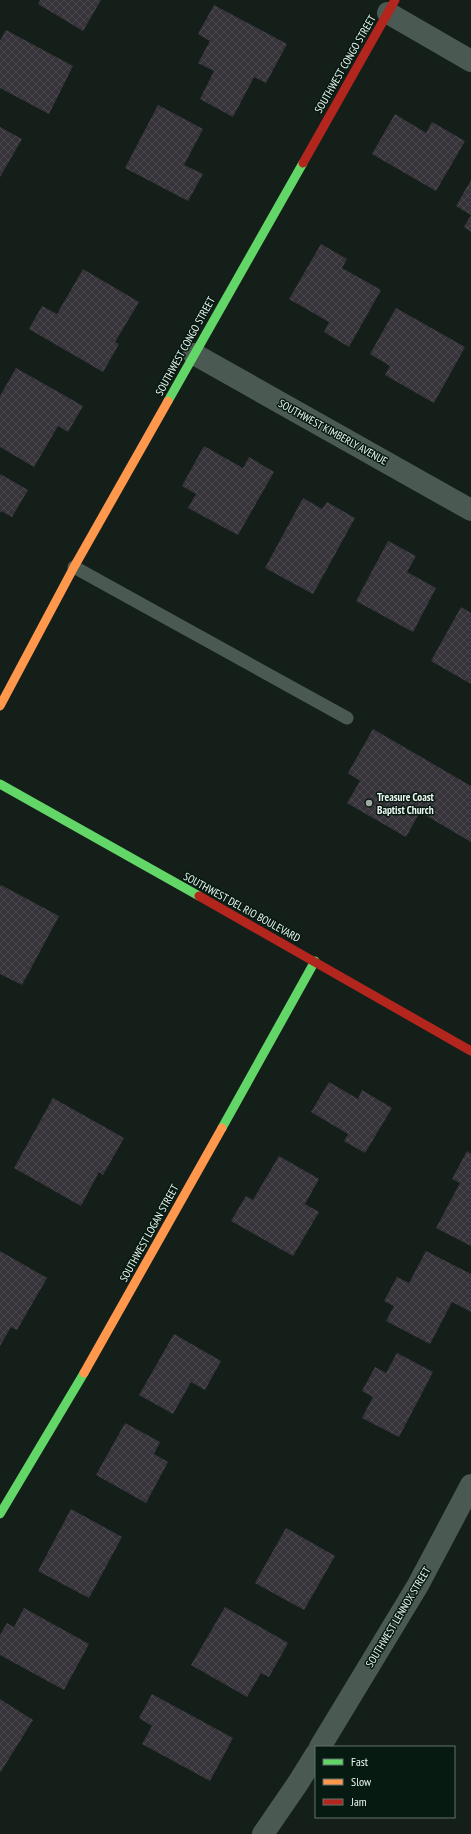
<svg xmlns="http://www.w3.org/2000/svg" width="471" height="1834" viewBox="0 0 471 1834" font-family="'PT Sans Narrow',sans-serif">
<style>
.building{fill:url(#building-cross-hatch)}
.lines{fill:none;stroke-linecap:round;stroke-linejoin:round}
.lane{stroke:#4a5a52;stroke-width:13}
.street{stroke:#4a5a52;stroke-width:22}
.fast{stroke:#63d668;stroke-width:9}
.slow{stroke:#ff974d;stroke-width:9}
.jam{stroke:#b3261e;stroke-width:9}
.poi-dot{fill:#a0aba5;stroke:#071a11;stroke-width:1.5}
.labels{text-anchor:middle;stroke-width:3;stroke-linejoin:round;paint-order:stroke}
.street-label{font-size:11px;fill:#ebf7f0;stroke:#071a11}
.poi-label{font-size:11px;font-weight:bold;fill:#ebf7f0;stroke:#071a11;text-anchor:start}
</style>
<defs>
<pattern id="building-cross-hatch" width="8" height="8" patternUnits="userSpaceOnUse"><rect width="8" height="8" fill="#37333a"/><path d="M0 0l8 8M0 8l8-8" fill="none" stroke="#4a474d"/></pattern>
</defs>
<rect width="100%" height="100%" fill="#141f1a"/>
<g class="building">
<polygon points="40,0 101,0 83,31 38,4"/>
<polygon points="214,5 287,44 266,83 254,77 233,117 200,99 214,71 198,63 210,41 198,34"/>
<polygon points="6,30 73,66 49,114 0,88 0,41"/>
<polygon points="158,105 203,129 184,165 203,174 188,201 125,168"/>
<polygon points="395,114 426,133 432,122 465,141 436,191 372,154"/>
<polygon points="0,127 22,139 0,177"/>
<polygon points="471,180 471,232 464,227 471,215 456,206"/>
<polygon points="321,244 347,259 342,268 381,290 349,347 324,332 329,322 289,299"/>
<polygon points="83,269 139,302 115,342 119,344 103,372 29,329 42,306 57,314"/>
<polygon points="396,308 465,347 434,403 385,375 390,366 370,354"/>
<polygon points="16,368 83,406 68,432 58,426 34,467 0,447 0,396"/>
<polygon points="204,446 243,468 249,457 274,472 238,535 188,508 196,494 182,486"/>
<polygon points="0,474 28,490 12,517 1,511 0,513"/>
<polygon points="303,498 322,509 327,502 355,518 313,594 265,568"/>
<polygon points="388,541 416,556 407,572 436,588 413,632 356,601"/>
<polygon points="461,607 471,613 471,684 431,661"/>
<polygon points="373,729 471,786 471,842 420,812 406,837 347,803 360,781 348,773"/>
<polygon points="1,885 59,916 22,985 0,974 0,888"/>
<polygon points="329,1082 358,1099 362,1090 392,1108 365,1153 344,1141 348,1134 311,1112"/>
<polygon points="53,1098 124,1138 103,1175 99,1172 81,1206 14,1168"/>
<polygon points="467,1151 471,1154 471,1246 436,1228 460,1183 452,1179"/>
<polygon points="279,1156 319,1179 305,1204 319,1212 293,1256 231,1221 246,1196 253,1200"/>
<polygon points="0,1251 47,1278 17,1330 11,1327 0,1346"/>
<polygon points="426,1251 471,1274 471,1312 452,1302 430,1344 386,1321 394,1306 384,1301 397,1277 409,1283"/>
<polygon points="174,1334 221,1361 205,1390 191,1382 173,1414 139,1395"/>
<polygon points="397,1353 433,1372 399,1437 362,1418 373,1397 362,1391 375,1367 386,1373"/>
<polygon points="125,1423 160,1442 154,1454 168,1462 146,1503 96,1475"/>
<polygon points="71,1509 122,1537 89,1598 38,1571"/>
<polygon points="286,1528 335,1556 304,1610 255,1583"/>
<polygon points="225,1607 288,1643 269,1677 261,1673 247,1697 191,1665"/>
<polygon points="24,1608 89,1644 64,1690 0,1655 0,1635 7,1623 14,1627"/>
<polygon points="152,1694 233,1738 210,1781 142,1744 152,1726 139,1718"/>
<polygon points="0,1699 33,1720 0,1773"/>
</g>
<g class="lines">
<polyline class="lane" points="74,567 347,718"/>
<g class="street">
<polyline points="388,13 471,61"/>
<polyline points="194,354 471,510"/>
<polyline points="320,1747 418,1585 471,1485"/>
<polyline points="263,1834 298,1783 316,1754"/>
</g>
<g class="fast">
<polyline points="168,401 303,163"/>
<polyline points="0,784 199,896"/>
<polyline points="222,1128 315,961"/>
<polyline points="0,1514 84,1373"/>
</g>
<g class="slow">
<polyline points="0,706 74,567 168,401"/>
<polyline points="84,1373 222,1128"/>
</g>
<g class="jam">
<polyline points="303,163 395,0"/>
<polyline points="199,896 471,1051"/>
</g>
</g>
<circle class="poi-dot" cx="369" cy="803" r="4"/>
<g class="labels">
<g class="street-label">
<text transform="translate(345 64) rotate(-60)" y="4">SOUTHWEST CONGO STREET</text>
<text transform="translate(185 346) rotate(-61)" y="4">SOUTHWEST CONGO STREET</text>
<text transform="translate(333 432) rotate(29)" y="4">SOUTHWEST KIMBERLY AVENUE</text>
<text transform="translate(242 907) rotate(29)" y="4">SOUTHWEST DEL RIO BOULEVARD</text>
<text transform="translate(149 1233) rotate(-61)" y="4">SOUTHWEST LOGAN STREET</text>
<text transform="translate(398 1617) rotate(-59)" y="4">SOUTHWEST LENNOX STREET</text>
</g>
<g class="poi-label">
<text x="377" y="801">Treasure Coast<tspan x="377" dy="13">Baptist Church</tspan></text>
</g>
</g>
<rect x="315" y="1746" width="140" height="72" fill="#071a11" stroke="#62726a"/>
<rect x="323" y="1759" width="20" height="6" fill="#63d668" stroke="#62726a"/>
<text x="351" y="1766" font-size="12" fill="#ebf7f0">Fast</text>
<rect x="323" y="1779" width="20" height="6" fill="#ff974d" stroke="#62726a"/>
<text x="351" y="1786" font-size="12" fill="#ebf7f0">Slow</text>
<rect x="323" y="1799" width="20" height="6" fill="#b3261e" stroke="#62726a"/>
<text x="351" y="1806" font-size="12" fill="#ebf7f0">Jam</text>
</svg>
